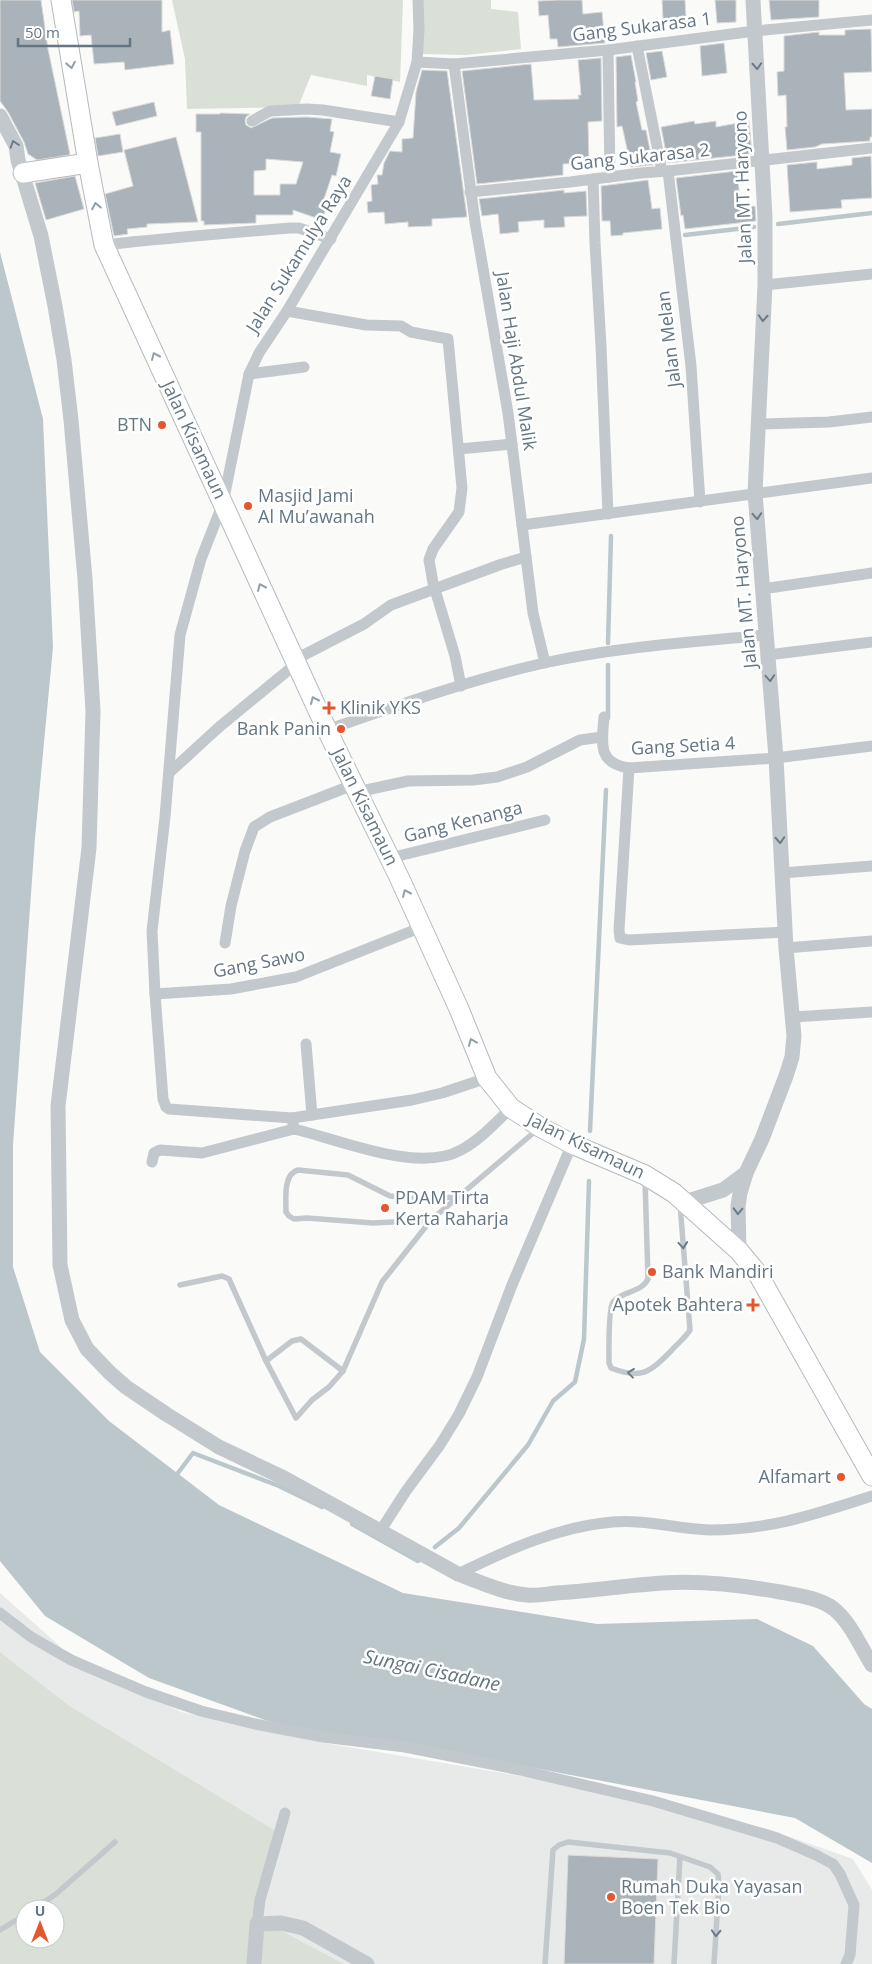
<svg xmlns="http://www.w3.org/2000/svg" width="872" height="1964" viewBox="0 0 872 1964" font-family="'Open Sans',sans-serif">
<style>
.built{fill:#e8e9e9}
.green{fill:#dadfd7;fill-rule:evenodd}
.water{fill:#bbc7cb}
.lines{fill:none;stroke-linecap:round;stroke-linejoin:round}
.stream{stroke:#bbc7cb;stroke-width:4.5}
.building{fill:#aab3b9;stroke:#dcdcda;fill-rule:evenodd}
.primary-casing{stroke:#b5babe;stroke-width:21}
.service{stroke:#c3c8cc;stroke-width:5.5}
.minor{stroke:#c3c8cc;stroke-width:11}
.tertiary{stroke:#c3c8cc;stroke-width:15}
.primary{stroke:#fff;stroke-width:19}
.oneway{stroke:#939fa8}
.oneway2{stroke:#6a7a87}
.poi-dot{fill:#e4572e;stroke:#fff;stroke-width:2}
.labels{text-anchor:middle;stroke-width:5;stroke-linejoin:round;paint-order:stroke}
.street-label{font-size:18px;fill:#657683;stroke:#fff}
.poi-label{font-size:18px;fill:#657683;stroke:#fff;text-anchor:start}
.water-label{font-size:19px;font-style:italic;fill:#60757c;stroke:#fff}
</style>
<rect width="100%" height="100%" fill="#fafaf8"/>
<polygon class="built" points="0,1593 63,1649 181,1712 313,1741 573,1785 765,1828 853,1859 872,1890 872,1964 344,1964 252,1915 71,1707 0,1652"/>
<g class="green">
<polygon points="172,0 403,0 400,82 367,75 367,86 311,75 298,107 187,109 185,59"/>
<polygon points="423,0 491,0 491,9 518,12 521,49 466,55 422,54"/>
<path d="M0,1652L71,1707L279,1833L252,1915L344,1964H0ZM25,1909H55V1939H25Z"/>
</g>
<polygon class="water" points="0,252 43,419 53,647 35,838 13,1145 13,1267 40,1352 109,1421 219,1505 403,1593 597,1624 757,1619 813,1646 864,1704 872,1709 872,1863 795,1818 394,1741 301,1733 149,1678 45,1616 0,1561"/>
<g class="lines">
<g class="stream">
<polyline points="778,224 872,213"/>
<polyline points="685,235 754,227"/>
<polyline points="608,643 611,536"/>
<polyline points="608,718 608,665"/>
<polyline points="590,1131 606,790"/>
<polyline points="175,1477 193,1453 279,1486 322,1507"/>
<polyline points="352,1524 418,1561 421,1559"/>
<polyline points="435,1547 459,1528 528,1445 553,1401 575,1382 584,1339 589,1181"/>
</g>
</g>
<g class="building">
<polygon points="0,0 41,0 48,49 70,154 69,155 37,160 28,154 24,142 8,112 0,101"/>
<polygon points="72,0 162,0 162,32 170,30 174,64 125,70 124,62 94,64 91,35 80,36 79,11 74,12"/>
<polygon points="557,0 582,0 583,14 602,12 605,43 558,47 557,39 550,39 548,15 539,16 538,1"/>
<polygon points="662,0 685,0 686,17 663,19"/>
<polygon points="715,0 736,0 736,22 717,23"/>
<polygon points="769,0 819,0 819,17 771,20"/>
<polygon points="871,29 872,72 844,73 846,110 872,109 872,137 870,137 870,141 822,144 815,147 787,150 785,127 787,127 786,95 778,96 777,72 784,71 784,36 819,32 819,35 845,35 845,30"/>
<polygon points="724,43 727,73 702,76 700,46"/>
<polygon points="662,51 667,77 651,80 646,53"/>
<polygon points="631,55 636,82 635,82 638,101 636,102 642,130 646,130 653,165 631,167 622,126 617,127 616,57"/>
<polygon points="601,58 602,121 588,122 589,163 563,164 563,175 477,184 462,71 531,64 534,100 579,99 578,95 581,95 578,60"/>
<polygon points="422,70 447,71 467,217 432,219 432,226 408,227 408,222 385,224 384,212 368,213 367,202 372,201 371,185 378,184 377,175 382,175 384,163 390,151 402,152 402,139 413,138 416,92"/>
<polygon points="375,76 393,79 390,99 371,96"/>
<polygon points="154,102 157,116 116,126 112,112"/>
<path d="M220,113L250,114L246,117L245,121L246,125L251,128L272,118L307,117L332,119L330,131L334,132L330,152L341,154L336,176L332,175L322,205L327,206L322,220L293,210V215H256V223L204,225V221H201V132H196V114H220ZM266,159L303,162L296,184H280V195H254V171L266,170Z"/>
<polygon points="694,121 695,124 716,121 716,127 749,121 752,154 668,163 661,127"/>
<polygon points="120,134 123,152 98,156 95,138"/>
<polygon points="176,137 198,222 147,224 147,227 127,229 128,234 114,236 105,194 133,186 124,150"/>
<polygon points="871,156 872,198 841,200 842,208 790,212 787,165 817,162 817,169 852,165 852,158"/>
<polygon points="737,171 741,207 755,206 756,221 685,229 683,215 681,216 676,178"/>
<polygon points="75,176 84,209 46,220 35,183"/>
<polygon points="648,180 652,209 660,208 662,229 623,233 623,235 611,236 610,221 602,221 601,186"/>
<polygon points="564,190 564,193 586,191 587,216 564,217 565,227 544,228 544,220 518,222 519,232 500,234 498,214 482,216 479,199"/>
<polygon points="568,1855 658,1859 654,1964 564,1964"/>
</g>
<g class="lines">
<defs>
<g id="primary">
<polyline points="61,0 88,163 104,245 327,730 399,877 459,1009 487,1078 511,1108 540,1127 572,1144 645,1175 674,1193 739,1251 758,1274 872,1476"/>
<polyline points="23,173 88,163"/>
</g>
</defs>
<use href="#primary" class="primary-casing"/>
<g class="service">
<path d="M645,1180L648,1279C641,1293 622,1291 613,1302C608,1309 609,1352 609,1363L611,1368C642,1380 650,1372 671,1351C677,1344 685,1338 690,1330L680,1204"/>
<path d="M431,1220L373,1223L307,1218L294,1219L289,1216L286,1212C286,1199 283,1174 298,1170L348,1175L390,1196L417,1199L458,1197"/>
<polyline points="180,1285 222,1276 229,1279 266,1361 296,1418 312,1400 329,1387 343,1371 382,1282 431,1220 538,1129"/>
<polyline points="266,1361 292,1341 301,1339 343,1371"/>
<polyline points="34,1909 56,1894 115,1842"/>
<polyline points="0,1930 25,1915"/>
<polyline points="545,1964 553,1850 559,1845 568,1842 670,1853 710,1867 718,1874 719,1885 714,1964"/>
<polyline points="674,1964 680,1857"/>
</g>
<g class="minor">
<polyline points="418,0 419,29 417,62 399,122 287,311 259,353 249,374 223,503 201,559 180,635 165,817 152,931 155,994 163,1099 166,1107 169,1109 292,1118 412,1100 442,1093 487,1078"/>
<polyline points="637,46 662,171"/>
<polyline points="608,50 610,177"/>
<polyline points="417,62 454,64 608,50 755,31 872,20"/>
<polyline points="454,64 475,222 508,413 533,613 545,663"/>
<polyline points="252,121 270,111 307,109 323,110 399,122"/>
<polyline points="668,171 691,366 700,502"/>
<polyline points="593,179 595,243 601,346 608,514"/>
<polyline points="470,192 570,182 641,173 668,171 872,148"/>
<path d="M104,245C166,238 228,233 290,228H299L331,239"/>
<polyline points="765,285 872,274"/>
<polyline points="287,311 366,325 401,326 411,332 448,339 462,488 459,512 433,549 429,560 433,583 455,656 461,686"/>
<polyline points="249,374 304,367"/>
<polyline points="758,424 829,422 872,417"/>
<polyline points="459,449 512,444"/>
<polyline points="522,525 872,478"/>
<polyline points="762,589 872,573"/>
<polyline points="768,655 872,642"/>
<polyline points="296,659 364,624 391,605 502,564 526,557"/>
<path d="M604,717C602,743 597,763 629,768L776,758L872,746"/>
<path d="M327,730C398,705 470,680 544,663C616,647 692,642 766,635"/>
<polyline points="629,768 619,930 620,938 629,940 786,932"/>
<polyline points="169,773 218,728 297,663"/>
<polyline points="357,792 408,781 473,780 497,777 527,767 580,740 602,737"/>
<polyline points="390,858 545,820"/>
<polyline points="782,873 872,866"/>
<polyline points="225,943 231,906 245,851 254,827 270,817 353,785"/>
<polyline points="786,948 872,941"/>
<polyline points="155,994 231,989 296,977 422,927"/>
<polyline points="793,1017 872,1012"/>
<polyline points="306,1044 312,1115"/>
<path d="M292,1118L294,1129C338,1139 418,1174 461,1150C480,1140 495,1123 511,1108"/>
<polyline points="152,1162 154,1153 160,1150 202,1153 294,1129"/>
<polyline points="381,1530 406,1491 440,1445 459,1414 477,1377 512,1285 572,1144"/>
<path d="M458,1574C507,1550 557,1527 612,1522C646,1519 677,1529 710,1530C770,1530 816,1514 872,1496"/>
<polyline points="0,1613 31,1637 71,1660 146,1692 201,1711 255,1724 323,1737 405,1747 520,1770 653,1801 777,1838 816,1855 833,1864 840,1874 854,1905 850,1955 846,1964"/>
<polyline points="257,1924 260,1900 285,1813"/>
</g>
<g class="tertiary">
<path d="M0,116L16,146L18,160L41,236L55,306L64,360L71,420L85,579L93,711L89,848L58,1106L60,1265L72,1320L87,1349L110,1373L126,1387L166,1414L219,1447L284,1478L458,1574C480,1582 503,1593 527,1595C537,1596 547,1594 557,1593C593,1591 628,1585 663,1583C702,1580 741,1585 780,1592C797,1595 820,1598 834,1609C851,1623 860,1646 872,1665"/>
<polyline points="685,1202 723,1190 746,1173"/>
<polyline points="739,1251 738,1206 740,1193 746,1173 762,1139 786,1076 792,1057 794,1036 786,948 776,758 755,493 765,285 765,217 753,0"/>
<polyline points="254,1964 257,1924 281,1923 303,1928 367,1964"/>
</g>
<use href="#primary" class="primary"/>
</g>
<defs><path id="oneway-chevron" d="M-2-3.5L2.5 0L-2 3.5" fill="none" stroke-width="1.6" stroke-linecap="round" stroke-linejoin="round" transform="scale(1.25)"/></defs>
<g class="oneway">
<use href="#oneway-chevron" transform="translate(71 65) rotate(79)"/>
<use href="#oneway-chevron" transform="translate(96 206) rotate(-101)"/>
<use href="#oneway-chevron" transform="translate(155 356) rotate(-114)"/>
<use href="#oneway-chevron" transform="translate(261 587) rotate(-114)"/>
<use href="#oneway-chevron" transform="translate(314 700) rotate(-114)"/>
<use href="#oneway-chevron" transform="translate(406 893) rotate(-114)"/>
<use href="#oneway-chevron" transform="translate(472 1042) rotate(-112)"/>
</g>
<g class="oneway2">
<use href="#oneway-chevron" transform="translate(757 66) rotate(87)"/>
<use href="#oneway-chevron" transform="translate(14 144) rotate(-108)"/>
<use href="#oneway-chevron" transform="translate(763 318) rotate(93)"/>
<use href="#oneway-chevron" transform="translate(757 516) rotate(86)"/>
<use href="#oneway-chevron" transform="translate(770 678) rotate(86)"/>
<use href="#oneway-chevron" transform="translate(780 840) rotate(87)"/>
<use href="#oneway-chevron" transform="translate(738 1211) rotate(92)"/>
<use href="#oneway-chevron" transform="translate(683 1245) rotate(85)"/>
<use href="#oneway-chevron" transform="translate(631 1373) rotate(-173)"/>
<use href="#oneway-chevron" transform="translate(716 1933) rotate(93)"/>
</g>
<g class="poi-dot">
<circle cx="162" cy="425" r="5"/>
<circle cx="248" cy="506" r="5"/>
<path d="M326.5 700.5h5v5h5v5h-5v5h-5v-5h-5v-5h5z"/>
<circle cx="341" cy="729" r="5"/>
<circle cx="385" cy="1208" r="5"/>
<circle cx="652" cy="1272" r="5"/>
<path d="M750.5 1297.5h5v5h5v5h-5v5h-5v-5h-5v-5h5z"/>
<circle cx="841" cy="1477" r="5"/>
<circle cx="611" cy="1897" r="5"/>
</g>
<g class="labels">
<g class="street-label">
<text transform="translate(642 27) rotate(-7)" y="6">Gang Sukarasa 1</text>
<text transform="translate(640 157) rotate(-6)" y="6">Gang Sukarasa 2</text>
<text transform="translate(743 187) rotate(-92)" y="6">Jalan MT. Haryono</text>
<text transform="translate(299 254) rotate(-58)" y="6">Jalan Sukamulya Raya</text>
<text transform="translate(669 339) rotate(-97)" y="6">Jalan Melan</text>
<text transform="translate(516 361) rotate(81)" y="6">Jalan Haji Abdul Malik</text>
<text transform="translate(194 440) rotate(65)" y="6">Jalan Kisamaun</text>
<text transform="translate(744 592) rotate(-95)" y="6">Jalan MT. Haryono</text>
<text transform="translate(683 746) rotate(-3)" y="6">Gang Setia 4</text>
<text transform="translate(365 807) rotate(64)" y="6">Jalan Kisamaun</text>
<text transform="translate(463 822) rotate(-14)" y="6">Gang Kenanga</text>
<text transform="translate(259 963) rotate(-11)" y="6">Gang Sawo</text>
<text transform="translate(586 1146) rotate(26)" y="6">Jalan Kisamaun</text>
</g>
<g class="poi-label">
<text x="152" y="431" text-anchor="end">BTN</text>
<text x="258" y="502">Masjid Jami<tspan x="258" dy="21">Al Mu’awanah</tspan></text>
<text x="340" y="714">Klinik YKS</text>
<text x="331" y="735" text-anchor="end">Bank Panin</text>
<text x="395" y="1204">PDAM Tirta<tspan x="395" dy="21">Kerta Raharja</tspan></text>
<text x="662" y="1278">Bank Mandiri</text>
<text x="743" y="1311" text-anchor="end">Apotek Bahtera</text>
<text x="831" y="1483" text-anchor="end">Alfamart</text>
<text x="621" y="1893">Rumah Duka Yayasan<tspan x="621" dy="21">Boen Tek Bio</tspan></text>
</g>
<g class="water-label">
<text transform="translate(432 1670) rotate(12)" y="7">Sungai Cisadane</text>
</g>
</g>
<g transform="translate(40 1924)"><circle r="24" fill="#ffffff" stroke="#c1c8cd"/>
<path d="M0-4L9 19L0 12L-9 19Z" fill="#e4572e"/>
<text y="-8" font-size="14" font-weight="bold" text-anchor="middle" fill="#657683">U</text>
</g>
<path d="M18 38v8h112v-8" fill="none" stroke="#657683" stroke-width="2.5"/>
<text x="25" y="38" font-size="15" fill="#657683" stroke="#ffffff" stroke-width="4" paint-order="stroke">50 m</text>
</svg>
